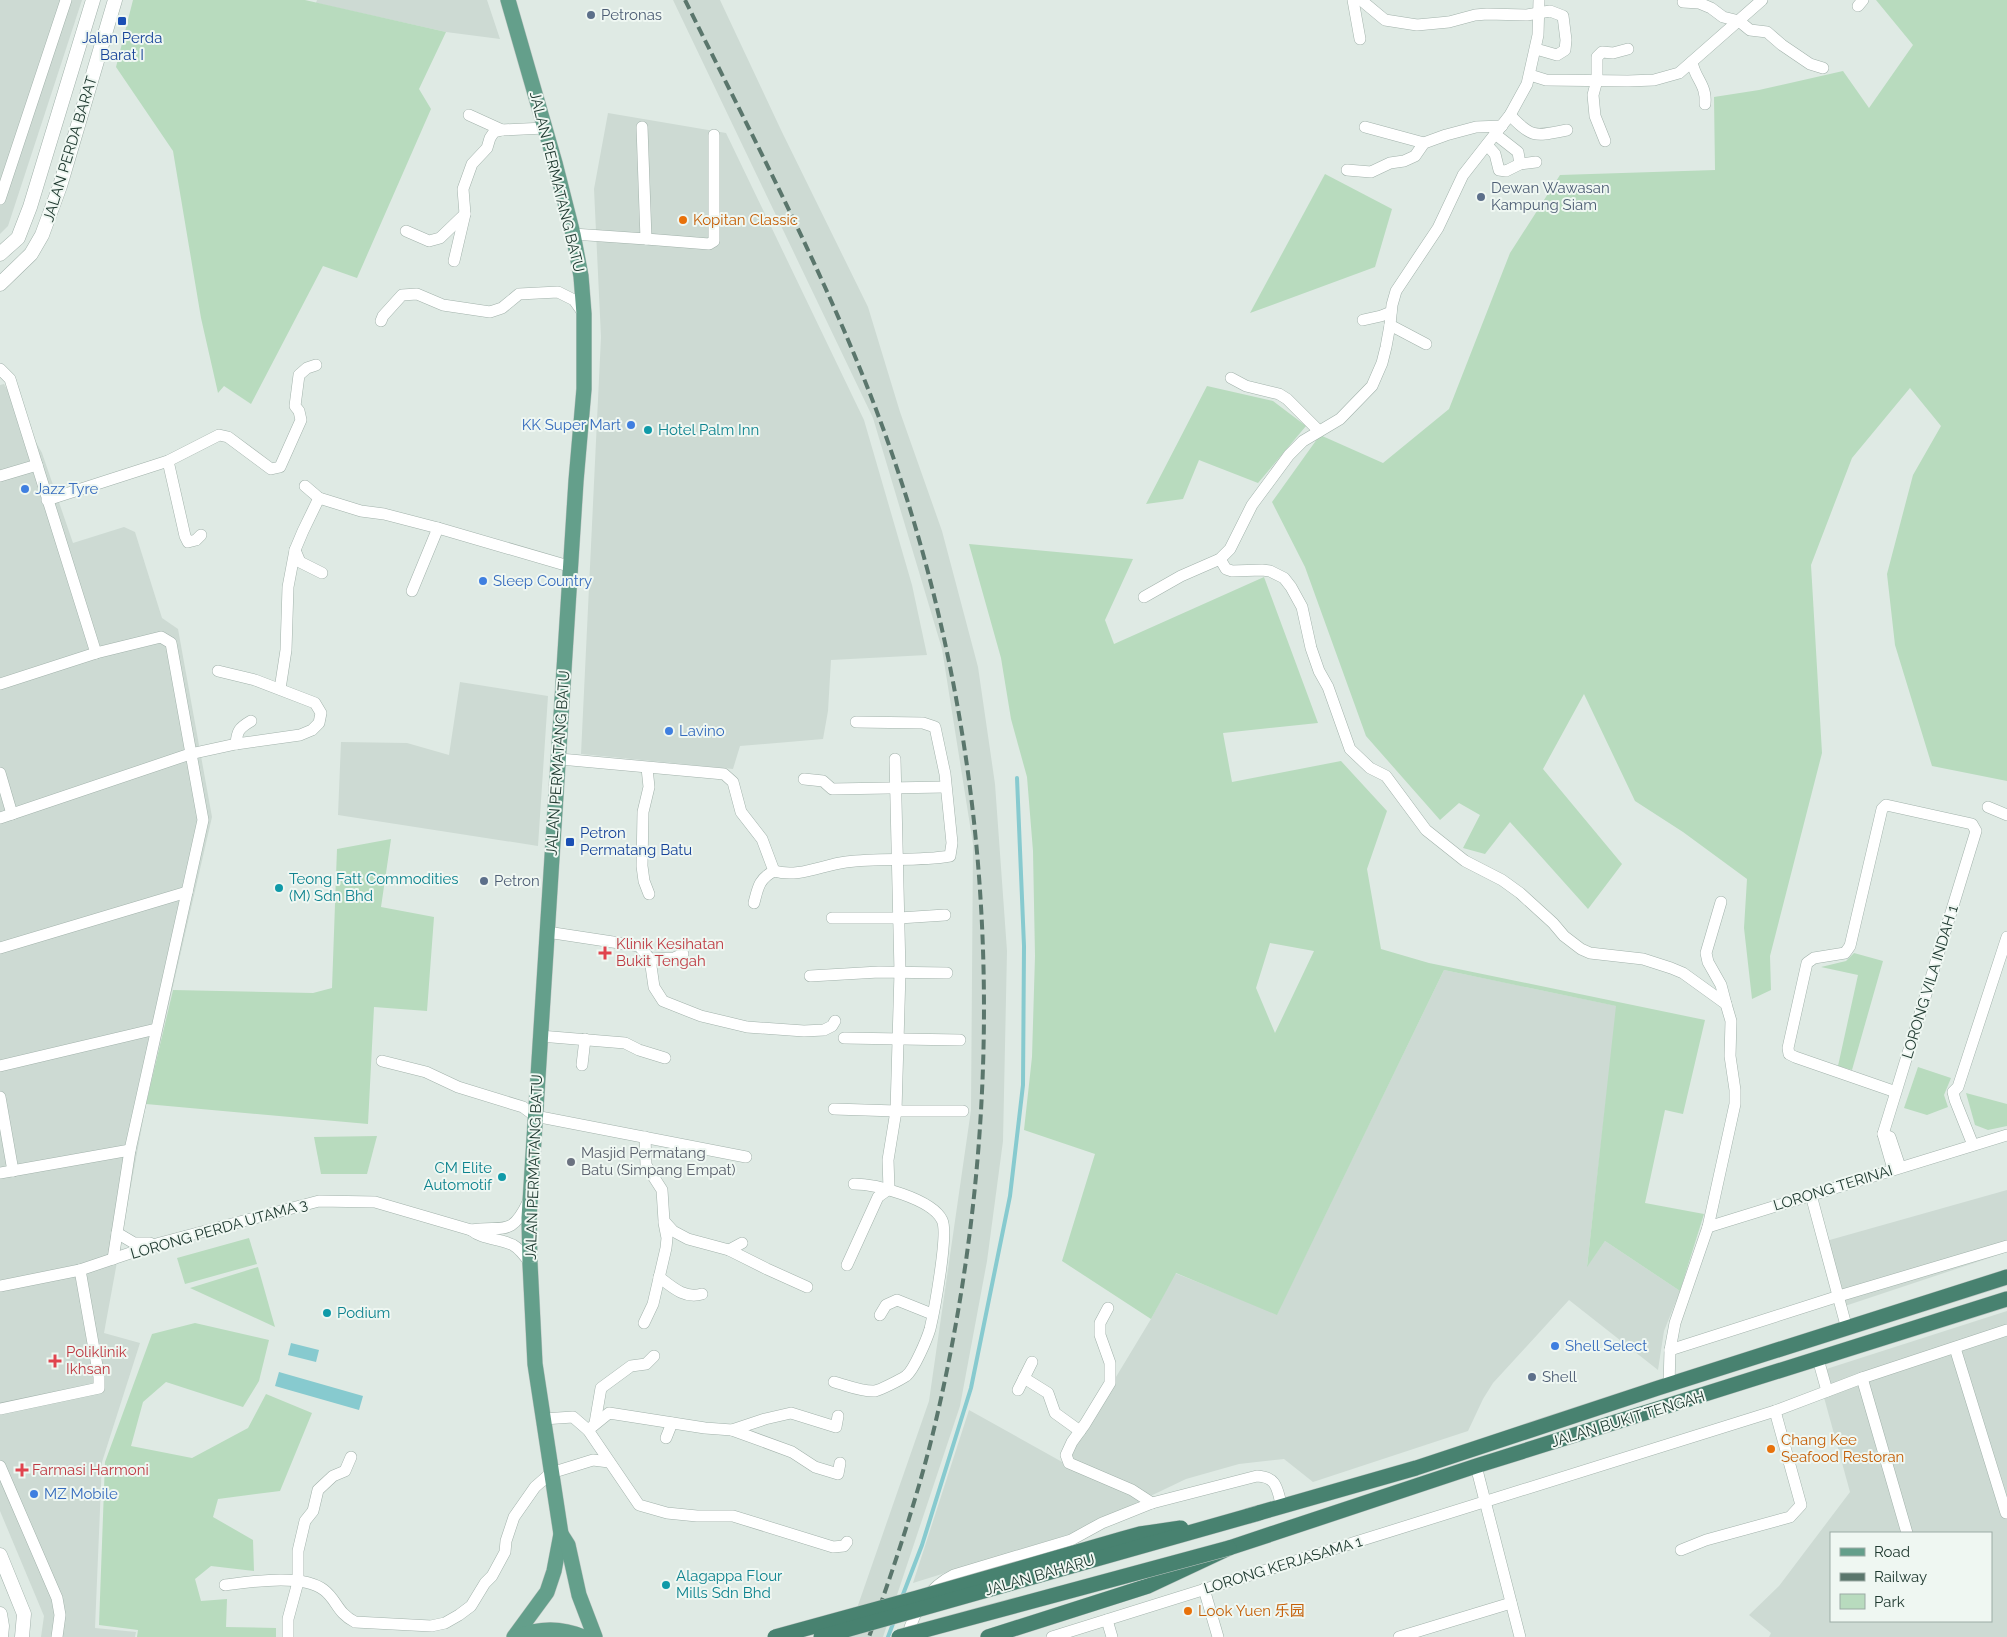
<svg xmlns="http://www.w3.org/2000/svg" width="2007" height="1637" viewBox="0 0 2007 1637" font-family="Raleway,'Noto Sans SC',sans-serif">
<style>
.built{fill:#cddad3;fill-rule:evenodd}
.green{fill:#b8dbbe;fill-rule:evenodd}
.water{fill:#87cacf}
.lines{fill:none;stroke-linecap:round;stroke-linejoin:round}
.stream{stroke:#87cacf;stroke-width:4}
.minor-casing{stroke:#a2b2ab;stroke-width:12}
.tertiary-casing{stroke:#a2b2ab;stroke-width:15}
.primary-casing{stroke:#bcc4c1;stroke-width:16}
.trunk-casing{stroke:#bcc4c1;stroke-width:16}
.minor{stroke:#fff;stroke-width:11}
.tertiary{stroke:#fff;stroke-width:14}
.primary{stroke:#649f8b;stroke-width:15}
.trunk{stroke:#488270;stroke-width:15}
.rail{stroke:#5a766c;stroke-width:4;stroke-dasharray:10 5;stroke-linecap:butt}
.trunk-bridge-casing{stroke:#bcc4c1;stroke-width:16;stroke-linecap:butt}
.trunk-bridge{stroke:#488270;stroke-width:15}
.service-dot{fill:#5c6f8a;stroke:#eff7f2;stroke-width:2}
.transit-dot{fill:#1a4fb4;stroke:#eff7f2;stroke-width:2}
.food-dot{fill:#e8710a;stroke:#eff7f2;stroke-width:2}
.shop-dot{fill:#3f7fe0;stroke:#eff7f2;stroke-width:2}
.culture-dot{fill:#0f9aa8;stroke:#eff7f2;stroke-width:2}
.health-dot{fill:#e0444e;stroke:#eff7f2;stroke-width:2}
.worship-dot{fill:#6b7280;stroke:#eff7f2;stroke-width:2}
.labels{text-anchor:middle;stroke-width:4;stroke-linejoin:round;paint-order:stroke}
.service-label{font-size:15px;fill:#4e5e75;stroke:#eff7f2;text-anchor:start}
.transit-label{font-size:15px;fill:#164399;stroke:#eff7f2}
.street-label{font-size:15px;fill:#203a31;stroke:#eff7f2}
.food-label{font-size:15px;fill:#c56008;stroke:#eff7f2;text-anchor:start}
.shop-label{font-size:15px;fill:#366cbe;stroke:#eff7f2;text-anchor:start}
.culture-label{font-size:15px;fill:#0d838f;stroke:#eff7f2;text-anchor:start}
.health-label{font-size:15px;fill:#be3a42;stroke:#eff7f2;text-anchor:start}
.worship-label{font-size:15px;fill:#5b616d;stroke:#eff7f2;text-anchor:start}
</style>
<rect width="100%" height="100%" fill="#dfeae4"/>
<g class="built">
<polygon points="0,0 82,0 8,226 0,234"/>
<polygon points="317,0 487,0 500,39 446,32 316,3"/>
<polygon points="673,0 720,0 781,130 868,307 900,412 942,531 978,667 995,784 1007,951 1003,1141 987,1261 960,1406 883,1637 847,1637 929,1401 971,1110 973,844 942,649 873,418"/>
<polygon points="608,113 726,133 864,420 912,585 927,655 831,660 828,711 823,739 740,746 733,769 581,754 601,337 594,189"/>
<polygon points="4,384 42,453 73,543 124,527 135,532 162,618 178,629 212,817 146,1104 104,1333 140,1343 102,1462 95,1628 136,1632 135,1637 41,1637 44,1616 0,1511 0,385"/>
<polygon points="460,682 548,696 538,846 338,815 341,742 407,743 449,755"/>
<polygon points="1444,970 1617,1006 1587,1266 1605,1241 1680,1291 1664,1331 1658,1370 1569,1300 1493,1383 1483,1399 1468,1431 1313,1482 1284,1459 1239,1464 1186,1479 1073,1533 913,1583 969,1410 1064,1463 1151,1319 1175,1273 1277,1314"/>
<polygon points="2007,1190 2007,1252 1839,1308 1819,1243"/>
<path d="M2007,1311V1637H1769L1771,1633L1749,1615L1779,1586L1850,1492L1817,1372ZM1831,1533H1991V1621H1831Z"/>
</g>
<g class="green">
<polygon points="133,0 305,0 446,32 419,89 431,109 357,278 323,266 251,404 224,386 218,393 201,318 173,151 116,67"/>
<polygon points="1876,0 2007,0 2007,781 1932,766 1895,645 1887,574 1913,475 1941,426 1910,388 1852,458 1811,565 1822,753 1770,956 1771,990 1752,999 1744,928 1747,879 1683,832 1635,801 1584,694 1543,769 1622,864 1588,909 1510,822 1485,854 1463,848 1480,815 1459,803 1440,820 1366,736 1305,567 1272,502 1320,435 1383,463 1449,409 1510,253 1560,175 1715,170 1714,97 1759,90 1843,71 1869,108 1913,45"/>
<polygon points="1325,174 1392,209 1375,267 1250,313"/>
<polygon points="1207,386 1273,401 1306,426 1258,483 1199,460 1183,499 1146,504"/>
<path d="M969,544L1133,559L1105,620L1114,644L1264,577L1318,723L1223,733L1232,782L1341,761L1387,811L1367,869L1381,949L1429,963L1705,1020L1683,1114L1665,1110L1645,1203L1704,1214L1680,1291L1605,1241L1587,1267L1616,1006L1444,970L1277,1315L1176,1273L1151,1319L1062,1261L1095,1154L1024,1130L1032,1057L1035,956L1033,851L1027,777L1011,719L1001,658ZM1270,943L1314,951L1275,1033L1256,988Z"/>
<polygon points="391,839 381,907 434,917 427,1011 374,1007 368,1124 146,1104 173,990 313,993 332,988 337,849"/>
<polygon points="1854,953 1883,961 1852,1070 1838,1066 1858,975 1821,967 1846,961"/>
<polygon points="1918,1067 1951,1078 1944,1095 1948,1107 1927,1115 1904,1108"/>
<polygon points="1966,1093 2007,1104 2007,1126 1988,1130 1975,1125"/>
<polygon points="377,1136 367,1174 321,1174 314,1137"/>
<polygon points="249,1238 257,1264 185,1284 177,1258"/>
<polygon points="258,1267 275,1327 190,1288"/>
<polygon points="195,1323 269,1340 259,1381 243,1407 166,1382 143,1402 131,1446 192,1458 248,1428 266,1394 312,1413 280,1491 218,1499 213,1517 253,1540 254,1571 211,1566 195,1579 201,1601 227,1599 226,1627 276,1628 276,1637 137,1637 138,1630 99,1625 105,1462 152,1334"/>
</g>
<g class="water">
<polygon points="291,1343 319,1350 316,1362 288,1355"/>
<polygon points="279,1372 363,1396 359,1410 275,1386"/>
</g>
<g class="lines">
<g class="stream">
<polyline points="902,1597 922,1545 971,1388 1010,1196 1023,1085 1024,946 1017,778"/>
<polyline points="888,1637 894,1621"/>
</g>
<defs>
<g id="minor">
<polyline points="1353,0 1360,39"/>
<polyline points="1361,0 1385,20 1417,25 1449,22 1475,15 1487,14 1527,15 1550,11 1563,16 1566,40 1565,50 1557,55 1536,49"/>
<polyline points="1683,2 1699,3 1711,8 1723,17 1739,21 1750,30 1767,32 1782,45 1810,64 1823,68"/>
<polyline points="1858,6 1863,0"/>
<path d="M1692,62C1695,79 1707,85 1705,104"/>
<polyline points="1530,75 1546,80 1628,81 1654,80 1679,73 1762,0"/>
<polyline points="469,115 502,130"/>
<path d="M1510,115C1532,139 1536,136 1567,130"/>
<polyline points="1365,127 1424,143"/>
<polyline points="1495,134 1518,152 1520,164"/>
<polyline points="1605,141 1595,116 1593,95 1597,80 1597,57 1602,52 1613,53 1628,49"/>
<polyline points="1487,145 1495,154 1499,170 1506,171 1520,164 1536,162"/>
<polyline points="1347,170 1371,172 1390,163 1404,161 1415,156 1424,143 1446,135 1476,127 1502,126"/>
<polyline points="0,199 66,0"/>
<polyline points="406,231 429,241 440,238 465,214"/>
<polyline points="573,234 646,239 642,127"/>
<polyline points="646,239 709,244 714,241 714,135"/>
<polyline points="454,261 465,214 463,189 472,164 487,148 490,138 494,132 502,130 545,128"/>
<polyline points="1363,320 1381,316 1391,312"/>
<polyline points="381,321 383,316 402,295 417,294 443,305 490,312 502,308 519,294 558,292 574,300 584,314"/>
<polyline points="1390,325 1426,344"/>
<polyline points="0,369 10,379 96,653"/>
<polyline points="1231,378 1246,386 1279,394 1287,399 1319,431"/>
<polyline points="168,461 185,536 188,542 196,540 201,535"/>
<polyline points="0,476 37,465"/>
<polyline points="305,486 319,498 361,511 384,514 438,528 572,567"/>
<polyline points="47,500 168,461 219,435 228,437 271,469 280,467 301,420 299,411 295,406 299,375 307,368 316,365"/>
<polyline points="295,550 300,562 322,573"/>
<polyline points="1220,559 1226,569 1232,571 1262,570 1270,571 1284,578 1291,587 1302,607 1311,648 1319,671 1328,687 1350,749 1370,768 1386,776 1426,830 1465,861 1502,880 1520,893 1553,923 1564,936 1581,949 1590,953 1643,959 1671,968 1683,973 1726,1004 1731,1021 1730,1056 1735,1090 1735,1104 1708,1227 1675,1323 1670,1350 1669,1385"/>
<polyline points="412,591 438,528"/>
<polyline points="1144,597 1181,576 1220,559 1230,549 1252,505 1289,455 1303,441 1340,419 1372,386 1382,363 1386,347 1390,325 1392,305 1396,291 1438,228 1463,175 1510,115 1527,84 1538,35 1539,0"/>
<polyline points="0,684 96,653 161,637 171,643 203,820 130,1150 113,1259"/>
<polyline points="280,689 286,650 288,587 295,550 303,531 319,498"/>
<path d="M236,744C237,731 239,728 251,721"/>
<polyline points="560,759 724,774 733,782 741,812 762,839 774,871"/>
<polyline points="647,768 649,787 643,812 642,866 644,881 649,894"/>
<polyline points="0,773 12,814"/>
<polyline points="804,779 823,781 832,789 945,787"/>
<polyline points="1988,807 2007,815"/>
<polyline points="0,818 190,754 236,744 300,735 312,730 319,723 321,713 315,703 255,680 218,671"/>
<polyline points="1721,902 1706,953 1708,962 1721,985 1726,1004"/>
<path d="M754,903C758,887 759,879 774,871C799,878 822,865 846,862C881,857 916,862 950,856L952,843L945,774L935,727L923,723L856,722"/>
<polyline points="832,918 899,918 945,915"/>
<polyline points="547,932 639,946 650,959 674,958 683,954"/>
<polyline points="0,948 187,892"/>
<polyline points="650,959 654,987 663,1001 701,1016 747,1027 804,1031 824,1030 832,1026 835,1021"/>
<polyline points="810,976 879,972 947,973"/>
<polyline points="540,1036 625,1043 639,1050 665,1058"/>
<polyline points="844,1038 960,1040"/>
<polyline points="382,1061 426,1072 458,1087 523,1107 535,1116 746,1157"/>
<polyline points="582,1065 585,1039"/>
<polyline points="0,1066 156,1029"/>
<polyline points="0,1097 13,1171"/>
<polyline points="834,1109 896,1111 963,1111"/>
<polyline points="1883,1134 1896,1092 1976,831 1972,824 1886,805 1882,809 1850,946 1845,953 1814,958 1807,963 1788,1048 1789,1054 1795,1057 1896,1092"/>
<polyline points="645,1137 646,1165 662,1190 664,1221 673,1231 688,1239 729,1250 742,1243"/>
<polyline points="1973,1145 1955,1100 1953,1092 1958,1087 2007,937"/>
<polyline points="1893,1169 1883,1134 1890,1137 1900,1167"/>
<polyline points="0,1173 130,1150"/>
<polyline points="889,1189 888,1160 896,1111 900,972 895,759"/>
<polyline points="1811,1195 1847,1329"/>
<polyline points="1708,1227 2007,1135"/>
<path d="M471,1230C503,1225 511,1238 528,1202"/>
<polyline points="117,1233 134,1243 150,1243"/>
<polyline points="729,1250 767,1269 807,1287"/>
<polyline points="847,1265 878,1197 889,1189"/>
<path d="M659,1277C673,1288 685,1299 702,1294"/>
<path d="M0,1286L80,1270L160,1243L319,1201L375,1202L471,1230C483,1240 499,1238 513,1245C520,1249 525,1256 530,1263"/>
<polyline points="1108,1308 1100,1323 1100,1335 1110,1363 1110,1383 1085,1424 1072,1442 1066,1455 1069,1463 1132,1490 1152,1503"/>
<polyline points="880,1315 886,1305 897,1300 932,1314"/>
<polyline points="644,1323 653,1304 666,1248 667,1238 664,1223"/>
<polyline points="1955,1348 2006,1513"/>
<polyline points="1670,1350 1839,1296 2007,1246"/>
<polyline points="1818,1359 1827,1391"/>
<polyline points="1024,1378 1048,1393 1055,1413 1080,1431"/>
<polyline points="1862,1378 1907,1533"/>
<path d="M834,1382C846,1385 862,1392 875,1391C880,1390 900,1380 906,1376C914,1370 927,1339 930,1329C934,1312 949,1233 942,1220C932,1199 876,1184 854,1184"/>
<polyline points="1018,1390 1032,1362"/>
<polyline points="0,1409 99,1388 99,1377 80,1270"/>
<polyline points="543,1419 573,1417 588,1430 639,1505 667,1513 697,1516 733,1516 833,1547 844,1546 847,1542"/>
<polyline points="595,1423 601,1388 631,1366 646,1364 654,1356"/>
<polyline points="588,1430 609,1413 705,1428 732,1430 765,1419 791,1413 836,1427 838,1416"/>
<polyline points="732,1430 792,1452 815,1467 838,1474 840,1463"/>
<polyline points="666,1438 672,1423"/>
<polyline points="0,1466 57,1598 60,1615 57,1637"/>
<polyline points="1476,1466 1520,1637"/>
<polyline points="1681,1550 1706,1540 1790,1517 1801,1505 1775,1411"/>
<path d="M225,1585C249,1582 303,1573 324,1590C337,1600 337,1613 355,1622L431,1626L445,1623L459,1615L471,1606L485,1583L492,1576L505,1552L506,1541L514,1517L535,1487L551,1473L593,1460L609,1462"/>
<polyline points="1204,1589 1218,1637"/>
<polyline points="1107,1620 1112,1637"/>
<polyline points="288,1637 288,1619 298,1582 298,1551 305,1521 313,1511 318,1490 333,1476 345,1471 351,1457"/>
<path d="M907,1637C914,1611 929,1587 954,1575L1071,1540L1102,1523L1152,1503L1257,1476C1278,1477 1277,1490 1282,1507"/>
<polyline points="1052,1637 1775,1411 1862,1378 2007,1330"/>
<polyline points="1399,1637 1511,1603"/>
</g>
<g id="tertiary">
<polyline points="0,254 18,238 30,207 93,0"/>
<polyline points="0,284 31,254 42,235 60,186 115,0"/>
<polyline points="0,1555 24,1614 22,1637"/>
<polyline points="0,1614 2,1626 1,1637"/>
</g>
<g id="primary">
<polyline points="508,0 555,163 573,234 581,276 584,314 584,389 576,481 529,1218 530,1263 535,1364 561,1534 554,1571 547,1592 514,1637"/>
<polyline points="561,1534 568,1545 579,1595 595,1637"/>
<path d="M517,1637C539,1628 562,1628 583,1637"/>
</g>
<g id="trunk">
<polyline points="1248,1516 1416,1468 1658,1388 2007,1277"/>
<polyline points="988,1637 1148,1586 1229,1548 1476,1466 2007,1299"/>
</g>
</defs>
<use href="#minor" class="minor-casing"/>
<use href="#tertiary" class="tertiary-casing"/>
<use href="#primary" class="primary-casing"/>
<use href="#trunk" class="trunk-casing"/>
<use href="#minor" class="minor"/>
<use href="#tertiary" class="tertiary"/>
<use href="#primary" class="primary"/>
<use href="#trunk" class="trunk"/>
<path class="rail" d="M685,0C753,138 826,275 880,420C1000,745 1014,1097 933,1433C916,1502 893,1570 869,1637"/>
<defs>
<g id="trunk-bridge">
<polyline points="775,1637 917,1598 1122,1539 1140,1534 1181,1528"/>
<polyline points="821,1637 1259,1513"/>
<polyline points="899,1637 1229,1548"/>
</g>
</defs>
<use href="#trunk-bridge" class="trunk-bridge-casing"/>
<use href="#trunk-bridge" class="trunk-bridge"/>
</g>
<g class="service-dot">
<circle cx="591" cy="15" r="5"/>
<circle cx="1481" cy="197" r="5"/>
<circle cx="484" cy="881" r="5"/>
<circle cx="1532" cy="1377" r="5"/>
</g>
<g class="transit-dot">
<rect x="117" y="16" width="10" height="10" rx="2.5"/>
<rect x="565" y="837" width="10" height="10" rx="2.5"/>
</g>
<g class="food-dot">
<circle cx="683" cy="220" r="5"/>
<circle cx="1771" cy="1449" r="5"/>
<circle cx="1188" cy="1611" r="5"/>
</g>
<g class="shop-dot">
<circle cx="631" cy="425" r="5"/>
<circle cx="25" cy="489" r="5"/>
<circle cx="483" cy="581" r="5"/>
<circle cx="669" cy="731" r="5"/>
<circle cx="1555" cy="1346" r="5"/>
<circle cx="34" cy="1494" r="5"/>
</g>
<g class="culture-dot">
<circle cx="648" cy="430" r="5"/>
<circle cx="279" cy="888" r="5"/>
<circle cx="502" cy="1177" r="5"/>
<circle cx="327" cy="1313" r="5"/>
<circle cx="666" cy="1585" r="5"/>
</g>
<g class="health-dot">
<path d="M602.5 945.5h5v5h5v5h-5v5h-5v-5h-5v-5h5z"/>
<path d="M52.5 1353.5h5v5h5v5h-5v5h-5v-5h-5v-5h5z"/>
<path d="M19.5 1462.5h5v5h5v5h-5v5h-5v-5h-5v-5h5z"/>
</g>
<circle class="worship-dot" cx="571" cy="1162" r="5"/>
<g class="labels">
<g class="service-label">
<text x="601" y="20">Petronas</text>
<text x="1491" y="193">Dewan Wawasan<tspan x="1491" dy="17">Kampung Siam</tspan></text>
<text x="494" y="886">Petron</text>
<text x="1542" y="1382">Shell</text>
</g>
<g class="transit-label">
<text x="122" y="43">Jalan Perda<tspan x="122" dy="17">Barat I</tspan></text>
<text x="580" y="838" text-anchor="start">Petron<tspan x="580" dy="17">Permatang Batu</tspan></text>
</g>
<g class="street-label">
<text transform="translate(70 149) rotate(-73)" y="5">JALAN PERDA BARAT</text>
<text transform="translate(557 182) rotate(76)" y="5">JALAN PERMATANG BATU</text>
<text transform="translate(558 763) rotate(-86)" y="5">JALAN PERMATANG BATU</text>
<text transform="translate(1930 982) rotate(-73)" y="5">LORONG VILA INDAH 1</text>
<text transform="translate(534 1167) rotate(-88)" y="5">JALAN PERMATANG BATU</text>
<text transform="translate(1833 1188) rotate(-17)" y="5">LORONG TERINAI</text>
<text transform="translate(219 1229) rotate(-16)" y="5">LORONG PERDA UTAMA 3</text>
<text transform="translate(1628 1419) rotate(-17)" y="5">JALAN BUKIT TENGAH</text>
<text transform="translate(1283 1565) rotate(-17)" y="5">LORONG KERJASAMA 1</text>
<text transform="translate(1040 1575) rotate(-16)" y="5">JALAN BAHARU</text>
</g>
<g class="food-label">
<text x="693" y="225">Kopitan Classic</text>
<text x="1781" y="1445">Chang Kee<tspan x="1781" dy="17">Seafood Restoran</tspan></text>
<text x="1198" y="1616">Look Yuen 乐园</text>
</g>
<g class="shop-label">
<text x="621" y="430" text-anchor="end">KK Super Mart</text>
<text x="35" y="494">Jazz Tyre</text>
<text x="493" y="586">Sleep Country</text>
<text x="679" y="736">Lavino</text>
<text x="1565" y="1351">Shell Select</text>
<text x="44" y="1499">MZ Mobile</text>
</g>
<g class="culture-label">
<text x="658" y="435">Hotel Palm Inn</text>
<text x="289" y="884">Teong Fatt Commodities<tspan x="289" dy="17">(M) Sdn Bhd</tspan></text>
<text x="492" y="1173" text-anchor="end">CM Elite<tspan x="492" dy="17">Automotif</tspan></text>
<text x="337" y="1318">Podium</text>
<text x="676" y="1581">Alagappa Flour<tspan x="676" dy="17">Mills Sdn Bhd</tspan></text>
</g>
<g class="health-label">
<text x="616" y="949">Klinik Kesihatan<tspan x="616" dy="17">Bukit Tengah</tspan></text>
<text x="66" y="1357">Poliklinik<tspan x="66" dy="17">Ikhsan</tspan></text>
<text x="32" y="1475">Farmasi Harmoni</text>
</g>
<g class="worship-label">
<text x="581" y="1158">Masjid Permatang<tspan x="581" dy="17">Batu (Simpang Empat)</tspan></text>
</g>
</g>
<rect x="1830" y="1532" width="162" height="90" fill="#eff7f2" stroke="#9caba5"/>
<rect x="1840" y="1548" width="25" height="8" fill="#649f8b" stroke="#9caba5"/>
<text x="1874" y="1557" font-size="15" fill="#203a31">Road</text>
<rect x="1840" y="1573" width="25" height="8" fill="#5a766c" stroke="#9caba5"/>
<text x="1874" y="1582" font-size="15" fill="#203a31">Railway</text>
<rect x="1840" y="1594" width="25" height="15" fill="#b8dbbe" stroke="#9caba5"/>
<text x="1874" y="1607" font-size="15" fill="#203a31">Park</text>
</svg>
